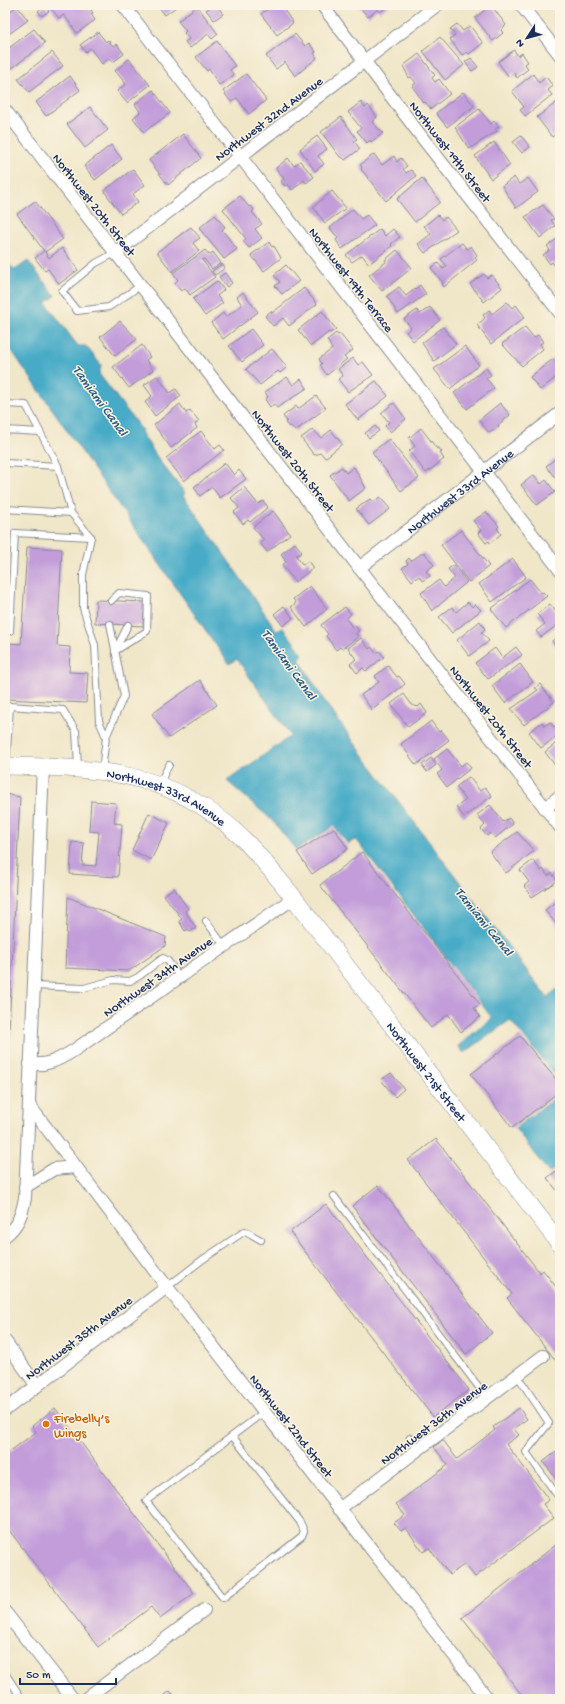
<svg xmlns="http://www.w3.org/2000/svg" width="565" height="1704" viewBox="0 0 565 1704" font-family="'Gochi Hand',sans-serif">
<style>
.water{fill:#47abc7;stroke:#316d92}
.building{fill:#c29dda}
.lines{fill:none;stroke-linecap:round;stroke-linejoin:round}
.lane-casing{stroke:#868a93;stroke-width:8}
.street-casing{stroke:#868a93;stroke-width:14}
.secondary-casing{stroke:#868a93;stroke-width:18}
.lane{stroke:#fff;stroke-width:6}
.street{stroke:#fff;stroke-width:12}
.secondary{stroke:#fff;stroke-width:17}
.food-dot{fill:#e8710a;stroke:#fcf5e5;stroke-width:1.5}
.labels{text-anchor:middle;stroke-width:3;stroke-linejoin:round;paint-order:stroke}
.street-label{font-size:13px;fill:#1b2f5e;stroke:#fcf5e5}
.food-label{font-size:13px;fill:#c56008;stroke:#fcf5e5;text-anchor:start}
.water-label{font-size:14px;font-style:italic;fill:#2a5a83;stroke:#fcf5e5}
</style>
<rect width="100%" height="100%" fill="#fcf5e5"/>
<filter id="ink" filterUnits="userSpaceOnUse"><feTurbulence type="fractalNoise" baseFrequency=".025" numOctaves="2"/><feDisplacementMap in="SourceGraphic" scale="8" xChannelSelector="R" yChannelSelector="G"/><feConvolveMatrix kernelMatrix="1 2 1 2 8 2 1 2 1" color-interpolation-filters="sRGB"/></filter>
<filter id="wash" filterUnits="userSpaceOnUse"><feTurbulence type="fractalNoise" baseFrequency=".012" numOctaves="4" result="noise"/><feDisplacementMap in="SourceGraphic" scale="16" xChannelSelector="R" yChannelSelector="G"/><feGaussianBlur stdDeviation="0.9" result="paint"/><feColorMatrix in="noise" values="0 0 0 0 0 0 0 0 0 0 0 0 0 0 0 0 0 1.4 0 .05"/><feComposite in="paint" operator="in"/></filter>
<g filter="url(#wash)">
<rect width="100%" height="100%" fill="#f0e6c8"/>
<g class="water">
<polygon points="5,261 15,270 28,261 55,296 46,303 78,346 86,346 101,365 99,374 142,430 141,432 161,463 185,493 183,495 277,631 283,628 303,654 299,659 327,705 367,760 547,997 560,987 560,1081 510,1020 464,1053 458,1046 492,1018 356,839 348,844 334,826 296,850 272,820 227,781 291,736 237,659 229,664 5,341"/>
<polygon points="560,1094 560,1165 549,1173 515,1128"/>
</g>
<g id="blocks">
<g class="building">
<polygon points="48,5 88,5 93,13 91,14 95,20 77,33 64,15 59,18"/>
<polygon points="157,5 179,5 165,15"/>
<polygon points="214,5 217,5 223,14 214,20 206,10"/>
<polygon points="273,5 276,5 279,9 282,7 293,23 277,35 261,14"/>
<polygon points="358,5 390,5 380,12 378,9 368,17"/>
<polygon points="491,5 506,25 501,30 503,33 493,41 475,18"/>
<polygon points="17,6 28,20 5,37 5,15"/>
<polygon points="45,6 49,11 42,16 38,11"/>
<polygon points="197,6 218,34 212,39 208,34 190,48 185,42 189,39 184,33 186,31 178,21"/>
<polygon points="457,24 463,31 470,26 483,43 469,54 467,52 462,55 450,39 455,35 450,29"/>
<polygon points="34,29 45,43 11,69 5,62 5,51"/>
<polygon points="98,32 106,42 108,40 113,46 117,44 124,54 113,62 110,58 102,64 90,48 86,52 80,45"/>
<polygon points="295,34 305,46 309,43 316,52 314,53 317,58 295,76 285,62 276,69 266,56"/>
<polygon points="440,37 464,65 445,80 423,51"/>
<polygon points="217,41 235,66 230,70 234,75 219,85 209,69 207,71 196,57"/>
<polygon points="514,50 518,56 522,53 528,62 525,64 528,69 517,78 514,73 509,77 498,62"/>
<polygon points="52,52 63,66 29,92 18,79"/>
<polygon points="419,54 435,75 432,78 435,82 439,79 450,94 431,109 425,102 424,103 412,86 416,83 411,77 409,78 403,66"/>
<polygon points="471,58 478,67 472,71 465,62"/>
<polygon points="129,59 150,85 127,103 117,91 126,84 115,71"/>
<polygon points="246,74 266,100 249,114 237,98 231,102 223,91"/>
<polygon points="533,74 539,83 546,77 553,86 548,90 552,95 525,116 520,110 524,107 512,91"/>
<polygon points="70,76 80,90 46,116 36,102"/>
<polygon points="153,90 170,113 144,132 133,118 140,112 135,104"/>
<polygon points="463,92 474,106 447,127 436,113"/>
<polygon points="560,100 560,131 552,137 537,117"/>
<polygon points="361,102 365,108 368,105 377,117 372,122 383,133 371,142 370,140 367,143 357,131 361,128 348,112"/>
<polygon points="90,107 108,130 85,148 67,124"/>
<polygon points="479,109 491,124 494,121 499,127 495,129 497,131 469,149 455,127"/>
<polygon points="341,117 357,139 354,141 360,149 345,160 342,157 340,157 321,132"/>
<polygon points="183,134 201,158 168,185 149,160"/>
<polygon points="317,136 327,149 318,156 324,164 315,171 300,149"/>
<polygon points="521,136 530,147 522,153 513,142"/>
<polygon points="494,142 510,165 491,179 475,156"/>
<polygon points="111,145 122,159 95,180 84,166"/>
<polygon points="374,154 382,165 394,156 397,162 401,158 407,166 403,169 406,173 411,170 416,176 386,201 361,169 362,167 360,165"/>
<polygon points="288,158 294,166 300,161 314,177 306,183 304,180 292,190 288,184 285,186 281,181 284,179 276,168"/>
<polygon points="133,169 145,185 133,194 138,202 121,214 104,191"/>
<polygon points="514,177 519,184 528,178 538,192 516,208 502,186"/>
<polygon points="422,178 440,202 415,222 397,199"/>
<polygon points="332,191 346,208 325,223 313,207"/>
<polygon points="240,196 249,207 251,206 254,210 252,212 262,224 255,229 262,238 249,248 243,241 246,239 223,209"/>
<polygon points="35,201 63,239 45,252 49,258 62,248 78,270 59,284 48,269 45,271 35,258 44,251 17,214"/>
<polygon points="543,205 554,219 551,220 555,226 540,238 525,217"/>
<polygon points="353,209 361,219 367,215 375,225 342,249 336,240 338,238 330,228"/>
<polygon points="215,215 225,227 222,230 237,249 224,259 199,228"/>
<polygon points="438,215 442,220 446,217 457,230 425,253 418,244 431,234 424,226"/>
<polygon points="191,227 200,238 193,243 199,251 172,272 157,252"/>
<polygon points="380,229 385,236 393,229 400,237 391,244 392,246 369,264 362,255 352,262 346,255"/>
<polygon points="560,237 560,266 557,269 552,262 550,264 543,255 550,250 547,246"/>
<polygon points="269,242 272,247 274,246 281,258 264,271 251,255"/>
<polygon points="462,243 467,249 471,246 477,255 475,257 477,260 444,287 442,284 443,283 431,268 438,263 443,269 447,266 441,259"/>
<polygon points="205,250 209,255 213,252 221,263 212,269 204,259 202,260 215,277 190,295 185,288 181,291 175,283 178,280 173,273"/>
<polygon points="397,250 412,268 382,291 369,275 386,262 385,260"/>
<polygon points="222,264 225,268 215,275 212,271"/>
<polygon points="286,265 299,281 282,294 275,286 280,282 274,275"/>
<polygon points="225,273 232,283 227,287 219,277"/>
<polygon points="484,274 487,278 492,275 502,288 484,302 470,284"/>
<polygon points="217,281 224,290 217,296 223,303 205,316 193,299"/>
<polygon points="420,285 426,294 398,314 387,296 399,287 406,296"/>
<polygon points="304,288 317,304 289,326 283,318 273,326 265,316 271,311 272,313"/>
<polygon points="243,292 258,312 223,339 211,323 223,313 226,317 242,305 237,297"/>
<polygon points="507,302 512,308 516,305 525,317 491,344 477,325 485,318 483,315 489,310 492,314"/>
<polygon points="430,307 440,320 413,341 406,332 411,328 404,319 417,310 420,314"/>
<polygon points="322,311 336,329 330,333 329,332 311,346 298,330"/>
<polygon points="120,321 137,339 115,356 100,337"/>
<polygon points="443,327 456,344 434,361 422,343"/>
<polygon points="525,327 534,338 538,335 543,342 540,344 543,349 522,366 502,344"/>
<polygon points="251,329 263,345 242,362 229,346"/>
<polygon points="336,333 338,335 340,334 353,350 344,357 347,359 327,375 320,365 322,364 319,359 332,349 327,340"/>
<polygon points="142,345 150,357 146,360 153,370 129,388 113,367"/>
<polygon points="465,346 479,365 450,389 434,369"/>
<polygon points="272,349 287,367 280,373 278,371 260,385 246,369"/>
<polygon points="353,358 358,365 363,362 373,375 348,392 338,379 343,376 338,369"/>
<polygon points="553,359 558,365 560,364 560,374 540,390 530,377"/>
<polygon points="486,368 491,375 486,378 494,388 467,409 454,393"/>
<polygon points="157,376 170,393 176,389 181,396 155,416 145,402 152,396 144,385"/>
<polygon points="287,377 293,385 301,379 307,388 277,408 274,404 270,407 265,399 268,397 265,392"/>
<polygon points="376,381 388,396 358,420 345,404"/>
<polygon points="316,396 326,408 295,431 291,426 289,427 285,423 287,421 283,416 296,406 298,409"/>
<polygon points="394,403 406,419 390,432 385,426 389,422 381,413"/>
<polygon points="500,403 510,415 498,425 499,427 489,433 479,420"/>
<polygon points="180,404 186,413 190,410 199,421 195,424 197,428 171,448 154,425"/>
<polygon points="375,426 379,431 369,438 365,433"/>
<polygon points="421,428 437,449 438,447 442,452 440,453 444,459 426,473 409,451 415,446 409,438"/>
<polygon points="313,429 321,438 331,430 342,444 325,458 321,453 314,455 301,438"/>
<polygon points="201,431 215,449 220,445 224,450 184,481 166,458"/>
<polygon points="389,439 419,478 401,491 372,452"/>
<polygon points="560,455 560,483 546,466"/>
<polygon points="225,463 234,475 239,470 246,479 220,498 212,487 200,496 194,487"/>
<polygon points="342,467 346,473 354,467 366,488 349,501 330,475"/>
<polygon points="534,475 541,484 546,480 555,492 537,505 521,485"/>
<polygon points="244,487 258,504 263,501 268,507 250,522 248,520 243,524 234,512 239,508 231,498"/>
<polygon points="380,497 390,509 369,525 356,509 370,499 373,502"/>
<polygon points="273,511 290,534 267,552 260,543 264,540 253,527"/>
<polygon points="486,512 499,526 497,528 501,534 490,543 489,541 486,543 478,533 481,530 473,521"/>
<polygon points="461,530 489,566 469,582 441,545"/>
<polygon points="295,543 302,552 296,556 303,565 308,561 313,568 295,582 282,565 286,562 281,554"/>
<polygon points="27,547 62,549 57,646 70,647 69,672 88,673 86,703 5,699 5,668 7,668 8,643 21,644"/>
<polygon points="424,552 434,565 426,571 430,576 422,581 419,576 412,581 402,568 408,564 406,561 409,558 411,561"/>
<polygon points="513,559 526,577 492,602 479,584"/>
<polygon points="454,565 467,582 432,611 421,593 439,580 444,587 455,578 448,569"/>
<polygon points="530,579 541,593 543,592 547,596 506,628 491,609"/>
<polygon points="310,586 327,609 306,627 291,607 296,603 293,599"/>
<polygon points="96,600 145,602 143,626 95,623"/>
<polygon points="468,602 472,607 475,604 481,610 452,633 439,617 452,607 456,612"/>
<polygon points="550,604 560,617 560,623 541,637 536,631 545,624 537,614"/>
<polygon points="284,606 293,618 283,626 274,614"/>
<polygon points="345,607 351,614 346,619 353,628 355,626 359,631 356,633 358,637 342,649 340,647 336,650 326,636 328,634 321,625"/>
<polygon points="480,621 485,629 481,632 489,641 469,656 457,640"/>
<polygon points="560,634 560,652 552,641"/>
<polygon points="361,638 369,649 371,647 376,653 379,651 384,657 366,671 363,668 357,673 350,664 356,659 348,648"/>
<polygon points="516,647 522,655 488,679 475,663 495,648 502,658"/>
<polygon points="520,664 533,682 505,703 492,686"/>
<polygon points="388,666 397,677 399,676 405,684 372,710 361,695 379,682 375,676"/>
<polygon points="200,680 217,705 169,738 152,714"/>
<polygon points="540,684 554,702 524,725 511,709 538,690 535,688"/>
<polygon points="404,694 412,705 418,707 421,704 427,713 408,727 391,704"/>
<polygon points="431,721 439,732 441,730 449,740 416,765 401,744"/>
<polygon points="542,722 544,726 550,722 554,727 560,722 560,734 541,748 529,732"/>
<polygon points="560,740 560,766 557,768 545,752"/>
<polygon points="447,749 461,766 466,762 471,768 447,787 437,774 442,770 434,759"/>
<polygon points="431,758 436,765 427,772 422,765"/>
<polygon points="469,777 480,791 485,787 492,796 464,817 456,807 466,800 456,787"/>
<polygon points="5,794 20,797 6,1095 5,1095"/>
<polygon points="91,801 116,803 114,823 122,824 118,877 70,874 72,842 84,843 82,865 96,866 99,832 89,831"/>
<polygon points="490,805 503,822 509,818 513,824 495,838 491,833 487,836 481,829 485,825 477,815"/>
<polygon points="149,813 169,823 151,860 132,850"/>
<polygon points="334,828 348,849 312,874 297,852"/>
<polygon points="517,832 534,851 506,873 490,852"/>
<polygon points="362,852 480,1004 474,1008 480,1017 461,1032 448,1014 431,1028 320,885"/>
<polygon points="533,860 541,871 543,869 548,876 552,873 557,881 532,897 524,886 529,882 520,870"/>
<polygon points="174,888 188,909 185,911 196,928 190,932 188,929 185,931 179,921 182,919 164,895"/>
<polygon points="68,897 166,937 165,946 129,971 65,968"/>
<polygon points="560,898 560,929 545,910"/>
<polygon points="520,1036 560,1084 560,1091 512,1128 471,1074"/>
<polygon points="391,1073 404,1089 395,1097 381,1080"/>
<polygon points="436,1139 540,1273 543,1270 560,1292 560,1366 507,1298 512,1294 408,1160"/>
<polygon points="560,1168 560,1194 547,1178"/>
<polygon points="378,1185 492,1333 466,1354 352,1206"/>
<polygon points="326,1204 469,1390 433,1417 290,1232"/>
<polygon points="55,1408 194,1593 160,1619 151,1607 98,1647 5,1525 5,1455 36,1432 32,1426"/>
<polygon points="519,1408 527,1419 514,1429 519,1435 506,1444 549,1500 543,1504 554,1518 475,1577 465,1564 450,1575 429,1548 423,1552 406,1528 401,1531 394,1523 405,1515 396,1504 448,1465 434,1447 443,1440 457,1459 495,1430 493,1427"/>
<polygon points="560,1449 560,1483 543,1462"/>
<polygon points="557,1544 560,1548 560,1699 525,1699 462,1618"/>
<polygon points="170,1691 176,1699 160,1699"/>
</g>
</g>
</g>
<g filter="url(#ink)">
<use href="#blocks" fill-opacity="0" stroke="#868a93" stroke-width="1"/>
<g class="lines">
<defs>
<g id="lane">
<polyline points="115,253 96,263 62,291 77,311 109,307 140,286"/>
<polyline points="5,404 26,405 58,466 71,513 91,537"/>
<polyline points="5,430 39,432"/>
<polyline points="5,463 58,466"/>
<polyline points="5,509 71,513"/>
<polyline points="91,537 83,575 83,608 95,645 99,721 106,737"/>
<polyline points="111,601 119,593 148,596 147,631 115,651"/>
<polyline points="10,631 15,533 91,537"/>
<polyline points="115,651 128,625"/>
<polyline points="6,765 10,706 63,710 76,731 78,767"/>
<polyline points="102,771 106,737 124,696 110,624"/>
<polyline points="159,784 169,765"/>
<polyline points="206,921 225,947"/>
<polyline points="33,986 84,988 113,980 130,981 138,977 163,958 167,960 180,977"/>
<polyline points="334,1196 487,1398"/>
<polyline points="167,1287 202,1260 245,1231 261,1240"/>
<polyline points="517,1375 549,1423 526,1452 560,1499"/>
<polyline points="233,1437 300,1522 304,1531 302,1536 223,1598 146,1501 264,1412"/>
<polyline points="410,1438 419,1450"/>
<polyline points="5,1673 22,1699"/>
</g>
<g id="street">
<polyline points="123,5 560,570"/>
<polyline points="322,5 424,140 560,313"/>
<polyline points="521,5 560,55"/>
<polyline points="5,110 560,827"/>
<polyline points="115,253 437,5"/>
<path id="s1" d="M359,568L560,413"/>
<polyline points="545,808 560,796"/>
<path d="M30,1064C47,1066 58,1060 73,1051L294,898"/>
<polyline points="29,1105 167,1287 488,1699"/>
<polyline points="25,1187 54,1169 76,1167"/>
<path d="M5,1236C18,1226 22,1214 25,1198L43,767"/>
<polyline points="5,1341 37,1386"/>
<polyline points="5,1410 167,1287"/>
<polyline points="339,1509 543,1356"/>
<polyline points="5,1612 73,1699"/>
<polyline points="85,1699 204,1610"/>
</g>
<g id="secondary">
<path id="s2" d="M5,766C95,768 171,769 240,836C260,855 277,877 294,898L560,1244"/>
</g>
</defs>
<use href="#lane" class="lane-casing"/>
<use href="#street" class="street-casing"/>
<use href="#secondary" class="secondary-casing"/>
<use href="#lane" class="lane"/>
<use href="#street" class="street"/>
<use href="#secondary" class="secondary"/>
</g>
</g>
<circle class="food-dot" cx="46" cy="1424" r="4"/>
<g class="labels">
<g class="street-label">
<text transform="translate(268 118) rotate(-37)" y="5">Northwest 32nd Avenue</text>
<text transform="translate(451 151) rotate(52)" y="5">Northwest 19th Street</text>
<text transform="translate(95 204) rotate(52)" y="5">Northwest 20th Street</text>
<text transform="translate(352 279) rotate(52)" y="5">Northwest 19th Terrace</text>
<text transform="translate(294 460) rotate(52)" y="5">Northwest 20th Street</text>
<text dy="5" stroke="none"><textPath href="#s1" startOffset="127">Northwest 33rd Avenue</textPath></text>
<text transform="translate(492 716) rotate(52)" y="5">Northwest 20th Street</text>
<text dy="5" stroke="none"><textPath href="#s2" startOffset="167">Northwest 33rd Avenue</textPath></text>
<text transform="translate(157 976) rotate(-35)" y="5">Northwest 34th Avenue</text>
<text dy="5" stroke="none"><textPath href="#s2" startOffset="553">Northwest 21st Street</textPath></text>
<text transform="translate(78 1337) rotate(-37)" y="5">Northwest 35th Avenue</text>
<text transform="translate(433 1422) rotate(-37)" y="5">Northwest 36th Avenue</text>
<text transform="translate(292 1425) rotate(52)" y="5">Northwest 22nd Street</text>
</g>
<g class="food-label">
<text x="54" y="1422">Firebelly’s<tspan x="54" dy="15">Wings</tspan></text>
</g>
<g class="water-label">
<text transform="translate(101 400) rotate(54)" y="5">Tamiami Canal</text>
<text transform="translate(290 664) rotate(54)" y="5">Tamiami Canal</text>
<text transform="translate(485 921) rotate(51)" y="5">Tamiami Canal</text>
</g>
</g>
<rect width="565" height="1704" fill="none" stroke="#fcf5e5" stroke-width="20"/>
<g transform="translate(527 38) rotate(234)" stroke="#fcf5e5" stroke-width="3" paint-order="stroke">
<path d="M0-3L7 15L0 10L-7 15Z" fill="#1b2f5e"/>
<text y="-6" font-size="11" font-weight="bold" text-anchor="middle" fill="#1b2f5e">N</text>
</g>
<path d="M20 1678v6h96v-6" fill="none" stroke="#1b2f5e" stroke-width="2"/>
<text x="26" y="1678" font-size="12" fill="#1b2f5e" stroke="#fcf5e5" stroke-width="3" paint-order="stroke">50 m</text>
</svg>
